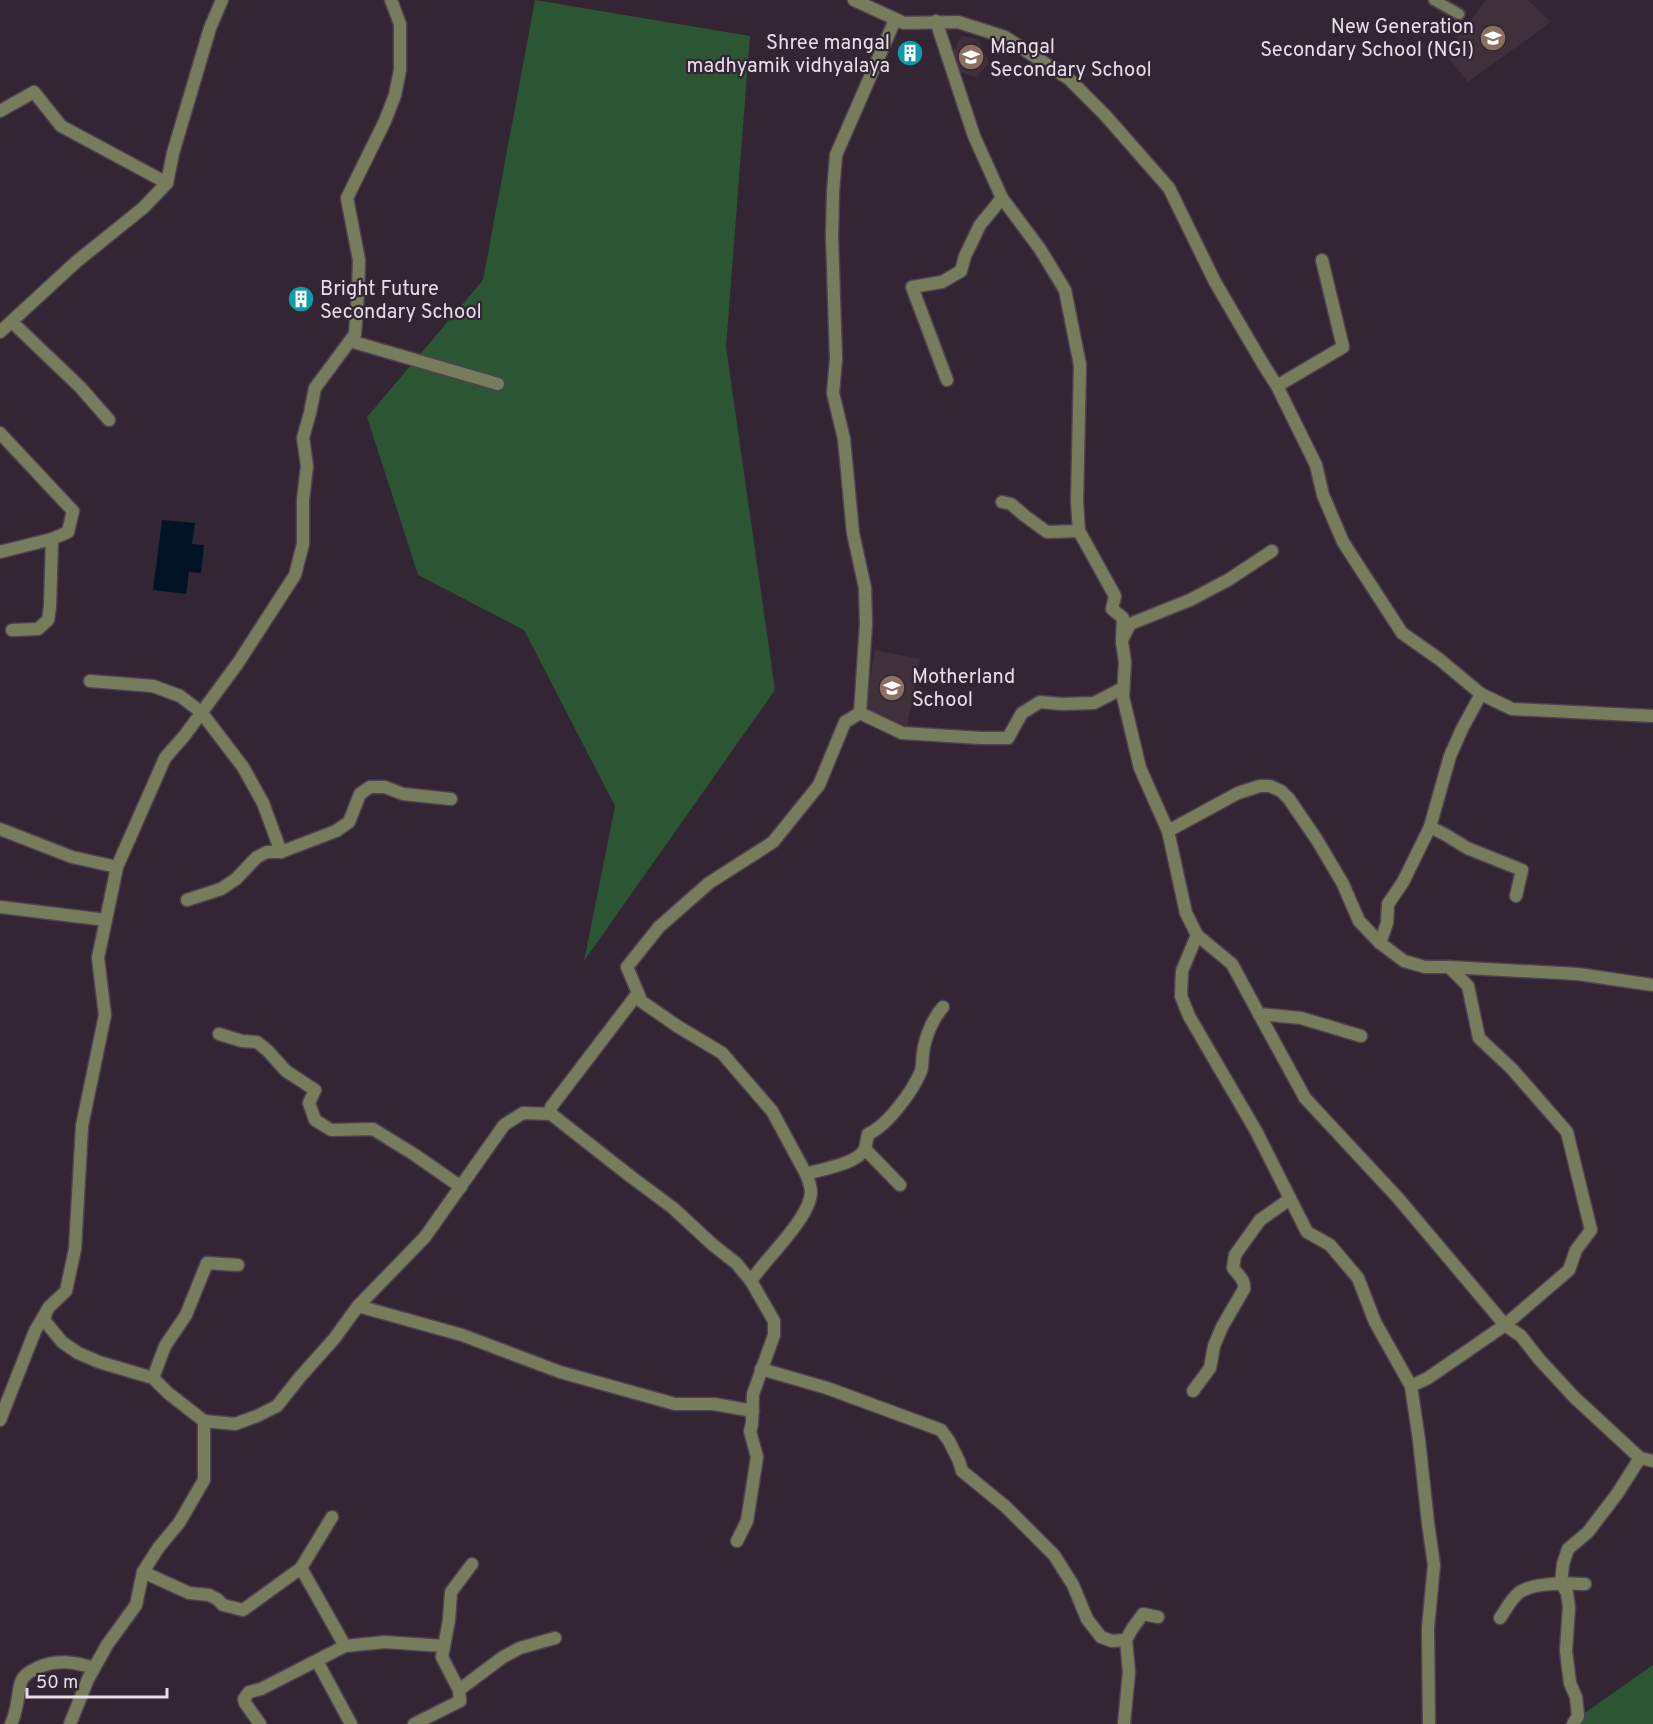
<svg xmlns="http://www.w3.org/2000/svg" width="1653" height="1724" viewBox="0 0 1653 1724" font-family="Overpass,sans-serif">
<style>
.education{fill:#40303b}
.green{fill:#2b5533}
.water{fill:#011425}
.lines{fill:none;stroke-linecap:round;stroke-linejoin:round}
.service-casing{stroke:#504351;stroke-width:14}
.minor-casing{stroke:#504351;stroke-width:15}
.tertiary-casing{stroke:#504351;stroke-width:15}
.service{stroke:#777d5c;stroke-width:10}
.minor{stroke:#777d5c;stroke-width:12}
.tertiary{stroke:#777d5c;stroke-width:12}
.labels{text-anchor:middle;stroke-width:4.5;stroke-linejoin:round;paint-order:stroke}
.poi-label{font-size:20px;fill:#e7dee8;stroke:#332534;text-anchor:start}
</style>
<rect width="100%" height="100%" fill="#332534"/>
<g class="education">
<polygon points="1486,0 1528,0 1551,22 1468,82 1445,54"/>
<polygon points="961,36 978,39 989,63 976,77 961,72 953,52"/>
<polygon points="875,650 920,659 907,726 864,716"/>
</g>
<g class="green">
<polygon points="535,0 750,36 726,347 775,690 584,961 615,806 524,630 418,575 367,417 483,280"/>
<polygon points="1653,1665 1653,1724 1573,1724 1579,1717"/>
</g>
<polygon class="water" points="162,520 195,523 192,544 204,545 201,573 189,572 186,594 153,590"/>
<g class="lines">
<defs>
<polyline id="service" points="1434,0 1459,14"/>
<g id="minor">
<polyline points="854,0 904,23 958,22 1005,37 1069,79 1105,115 1169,188 1215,282 1263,364 1277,386 1316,465 1323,495 1343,542 1402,633 1439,659 1481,694 1512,709 1653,716"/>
<polyline points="936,21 974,136 1002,198 1040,249 1065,290 1080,365 1077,502 1079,531 1115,596 1112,609 1123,618 1122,642 1125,662 1123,697 1140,768 1168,831 1186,913 1197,935 1182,971 1181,996 1189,1016 1256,1131 1307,1232 1330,1245 1358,1278 1375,1322 1411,1386 1419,1440 1428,1523 1434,1565 1428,1628 1429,1724"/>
<polyline points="0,111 34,92 61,126 167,183"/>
<polyline points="12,322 80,387 109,420"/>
<polyline points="0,332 76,262 143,208 167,183 173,153 210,28 222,0"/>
<polyline points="350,341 498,384"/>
<polyline points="947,380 912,287 942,282 961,271 965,256 980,225 1002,198"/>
<polyline points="1277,386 1343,347 1322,260"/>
<polyline points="0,433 73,511 68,532 52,539 0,552"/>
<polyline points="1002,502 1011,504 1025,516 1047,532 1079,531"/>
<polyline points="12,630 38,629 48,620 50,607 52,539"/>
<polyline points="1123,638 1130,624 1190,600 1228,580 1272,551"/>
<polyline points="90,681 153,686 180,696 201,712 243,767 263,803 281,852 336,831 349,822 360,794 370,787 385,787 403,794 451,799"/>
<polyline points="860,713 902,733 981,738 1008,738 1022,713 1040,702 1062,704 1094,703 1123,688"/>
<polyline points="1430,827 1446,835 1467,848 1522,870 1516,896"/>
<polyline points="0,829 72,857 117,867"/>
<polyline points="1168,831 1238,793 1260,786 1270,786 1281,791 1289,799 1317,840 1343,884 1359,921 1380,943 1404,961 1425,967 1449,967 1468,986 1479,1038 1512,1069 1567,1132 1591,1230 1576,1250 1569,1270 1505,1325 1428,1378 1411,1386"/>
<polyline points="187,900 221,889 236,879 257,857 267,852 281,852"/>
<polyline points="0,907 106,920"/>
<polyline points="1380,943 1387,923 1388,904 1403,882 1430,827 1450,756 1462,729 1481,694"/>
<polyline points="1449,967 1578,974 1653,985"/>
<polyline points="638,993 627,967 659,927 709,883 773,842 819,785 845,722 860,713 866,624 865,588 853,533 844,439 833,393 836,359 832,236 833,192 836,155 895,20"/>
<polyline points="219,1034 242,1041 257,1042 268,1051 286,1071 315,1090 309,1103 315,1120 331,1130 373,1129 415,1155 461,1187"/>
<polyline points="551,1114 630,1176 673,1208 713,1245 736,1263 751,1281"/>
<path d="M865,1149L868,1134C887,1126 913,1091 921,1071C923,1065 922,1059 923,1053C925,1037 933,1018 943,1007"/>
<polyline points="358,1306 462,1335 560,1372 675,1404 714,1404 753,1411"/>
<polyline points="46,1313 44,1320 62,1342 78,1353 99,1362 153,1378 168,1393 204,1421"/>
<polyline points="761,1369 827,1388 941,1430 949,1441 959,1461 962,1471 1006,1507 1054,1555 1073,1585 1087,1619 1101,1637 1112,1641 1126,1640"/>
<polyline points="153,1378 165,1346 186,1315 207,1263 238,1265"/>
<path d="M1193,1391L1210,1368L1214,1346L1222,1327L1244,1289C1245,1279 1238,1275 1233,1268L1235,1255L1260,1220L1290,1199"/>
<polyline points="0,1420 35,1331 49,1307 66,1291 75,1249 82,1126 105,1015 98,958 117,867 165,758 185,735 238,663 295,575 303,544 303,500 307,466 303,438 310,413 315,388 355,334 358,292 359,260 347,198 385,121 395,95 400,70 400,24 391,0"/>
<path d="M737,1541L747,1521L757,1457L750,1431L752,1424L753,1394L774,1335V1321L751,1281C766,1258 811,1217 811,1192C811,1186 808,1179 806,1174"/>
<polyline points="301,1568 345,1646"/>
<polyline points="143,1572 189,1593 209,1595 217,1599 223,1605 243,1610 301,1568 332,1517"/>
<path d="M1500,1618C1506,1610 1511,1598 1520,1592C1535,1582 1567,1583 1585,1584"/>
<polyline points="317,1661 351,1724"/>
<polyline points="459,1690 503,1657 520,1648 555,1638"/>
<path d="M11,1724C18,1710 17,1696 21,1682C24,1674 31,1671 39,1667C58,1659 75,1662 94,1668"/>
<path d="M70,1724L88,1679L107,1645L136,1605L143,1572L159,1547L179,1523L204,1480V1421L235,1424L257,1416L277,1406L300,1377L334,1339L358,1306L425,1237L504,1125L523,1113L551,1114V1107L638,993L641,1001L677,1026L722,1053L772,1111L806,1174C822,1169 857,1164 865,1149L900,1185"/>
<polyline points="260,1724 245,1703 244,1699 249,1692 261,1689 345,1646 385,1642 444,1646"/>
<polyline points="414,1724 460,1701 459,1690 442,1657 449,1620 451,1592 472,1564"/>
<polyline points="1124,1724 1129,1672 1126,1640 1132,1629 1143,1614 1158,1617"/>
<polyline points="1573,1724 1578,1716 1576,1697 1570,1683 1566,1651 1569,1607 1567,1593 1561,1583 1563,1564 1568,1549 1588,1532 1617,1494 1640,1458"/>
</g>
<g id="tertiary">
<polyline points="1197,935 1232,964 1259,1014 1301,1018 1361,1036"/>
<polyline points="1259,1014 1305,1098 1398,1198 1505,1325 1521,1336 1539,1359 1574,1397 1640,1458 1653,1461"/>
</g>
</defs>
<use href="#service" class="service-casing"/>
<use href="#minor" class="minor-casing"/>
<use href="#tertiary" class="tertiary-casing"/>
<use href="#service" class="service"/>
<use href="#minor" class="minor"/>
<use href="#tertiary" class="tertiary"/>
</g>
<defs>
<symbol id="school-disc" viewBox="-11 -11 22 22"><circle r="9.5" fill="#8d6e63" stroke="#332534"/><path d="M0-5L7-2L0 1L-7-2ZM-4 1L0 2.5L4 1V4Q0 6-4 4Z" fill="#fff"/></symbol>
<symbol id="building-disc" viewBox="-11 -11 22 22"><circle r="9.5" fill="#0f9aa8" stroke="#332534"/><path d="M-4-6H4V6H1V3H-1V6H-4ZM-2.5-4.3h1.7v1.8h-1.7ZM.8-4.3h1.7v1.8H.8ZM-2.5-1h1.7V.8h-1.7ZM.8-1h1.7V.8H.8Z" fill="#fff"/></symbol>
</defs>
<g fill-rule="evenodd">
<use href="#school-disc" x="1478" y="23" width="30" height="30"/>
<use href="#building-disc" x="895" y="38" width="30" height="30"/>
<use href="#school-disc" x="956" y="42" width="30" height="30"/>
<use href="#building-disc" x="286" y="284" width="30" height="30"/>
<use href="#school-disc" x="877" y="673" width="30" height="30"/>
</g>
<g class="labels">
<g class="poi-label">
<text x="1474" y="33" text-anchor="end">New Generation<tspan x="1474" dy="23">Secondary School (NGI)</tspan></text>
<text x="890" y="49" text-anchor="end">Shree mangal<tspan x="890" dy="23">madhyamik vidhyalaya</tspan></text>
<text x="990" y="53">Mangal<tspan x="990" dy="23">Secondary School</tspan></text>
<text x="320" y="295">Bright Future<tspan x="320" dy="23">Secondary School</tspan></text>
<text x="912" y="683">Motherland<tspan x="912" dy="23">School</tspan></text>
</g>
</g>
<path d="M27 1688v9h140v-9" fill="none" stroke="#e7dee8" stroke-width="3"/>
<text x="36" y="1688" font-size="18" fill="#e7dee8" stroke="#332534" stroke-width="4.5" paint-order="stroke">50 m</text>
</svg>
